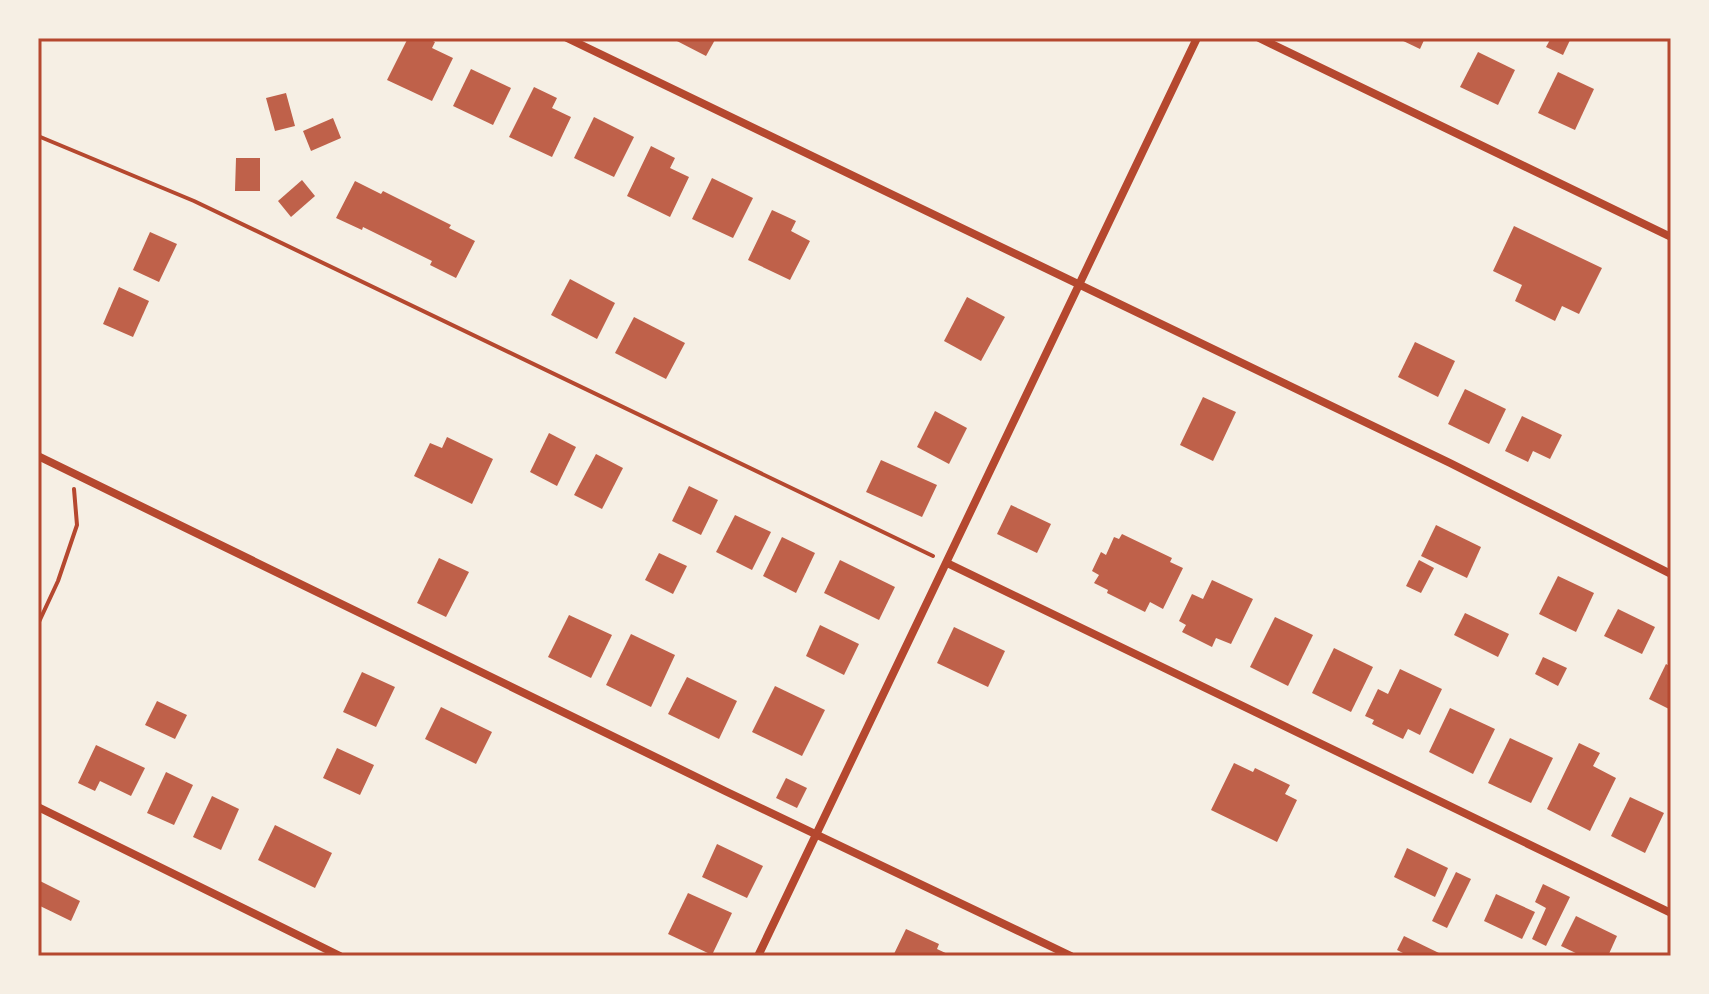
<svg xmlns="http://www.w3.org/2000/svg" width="1709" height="994" viewBox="0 0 1709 994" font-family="'PT Sans',sans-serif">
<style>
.building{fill:#bf614a}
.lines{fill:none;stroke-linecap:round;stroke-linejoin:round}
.path{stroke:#b5482f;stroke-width:4}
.minor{stroke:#b5482f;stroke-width:8}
.neatline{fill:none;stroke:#b5482f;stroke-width:3}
</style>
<rect width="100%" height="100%" fill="#f6efe4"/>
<g class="building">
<polygon points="408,38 427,38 435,42 432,48 453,58 432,101 387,80"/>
<polygon points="676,38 716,38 706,56 675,40"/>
<polygon points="1397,38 1425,38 1420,49"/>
<polygon points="1551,38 1571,38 1563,55 1546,47"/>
<polygon points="1478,52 1515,70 1498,105 1460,87"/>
<polygon points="471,69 511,88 493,125 453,106"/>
<polygon points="1558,72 1594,89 1575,130 1538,113"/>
<polygon points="534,87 557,98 552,108 571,117 552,157 509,137"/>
<polygon points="286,93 295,126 275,131 266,98"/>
<polygon points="594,117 634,137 614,177 574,158"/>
<polygon points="333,118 341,138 311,151 303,131"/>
<polygon points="651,146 675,158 670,168 689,177 670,217 627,196"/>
<polygon points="236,158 260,158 260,191 235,191"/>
<polygon points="712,178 753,198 733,238 692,219"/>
<polygon points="302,180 315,196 291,217 278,201"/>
<polygon points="355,181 381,194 383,191 451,225 449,228 475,241 456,278 430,265 432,261 363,227 362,230 336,218"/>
<polygon points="772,210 796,221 791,231 810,241 790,280 748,260"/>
<polygon points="1514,226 1602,268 1579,314 1562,306 1555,321 1515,301 1522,285 1493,271"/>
<polygon points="150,232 177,244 159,282 133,270"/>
<polygon points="570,279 615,303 597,339 551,315"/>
<polygon points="119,287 149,301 133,337 103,324"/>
<polygon points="967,297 1005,317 981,361 944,341"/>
<polygon points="634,317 685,343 666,379 615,353"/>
<polygon points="1415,342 1455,361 1438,397 1398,377"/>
<polygon points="1465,389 1506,409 1489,444 1448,424"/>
<polygon points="1203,397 1236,412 1213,461 1180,445"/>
<polygon points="935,411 967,428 949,464 917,447"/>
<polygon points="1522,416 1562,435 1550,459 1533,451 1528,462 1505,451"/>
<polygon points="549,433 576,447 557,486 530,472"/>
<polygon points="447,437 493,459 472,504 414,476 430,443 442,448"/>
<polygon points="596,454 623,468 602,509 574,495"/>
<polygon points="881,460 937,485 922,517 866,492"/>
<polygon points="689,486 718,500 701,535 672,521"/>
<polygon points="1011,505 1051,524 1037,553 997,534"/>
<polygon points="735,515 771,532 752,570 716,552"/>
<polygon points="1436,525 1481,547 1467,578 1421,556"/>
<polygon points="1122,534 1172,558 1170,562 1183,568 1163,609 1150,602 1145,612 1107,593 1108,590 1094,583 1099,575 1092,571 1101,552 1106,555 1114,537 1119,539"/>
<polygon points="782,537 815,553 796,593 763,576"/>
<polygon points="659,553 687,566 673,594 645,580"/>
<polygon points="439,558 469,572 446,617 417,603"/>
<polygon points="840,560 895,587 879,620 824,593"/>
<polygon points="1419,560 1434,568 1421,593 1406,586"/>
<polygon points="1558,576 1594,593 1576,632 1539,614"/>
<polygon points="1212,580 1253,599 1231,644 1216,638 1212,647 1182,632 1186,625 1179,621 1192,594 1203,599"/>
<polygon points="1618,609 1655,627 1642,654 1604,636"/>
<polygon points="1465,613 1509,634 1498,657 1454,635"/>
<polygon points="569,615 612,635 591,678 548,657"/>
<polygon points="1275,617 1313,635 1288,686 1250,667"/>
<polygon points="820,625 859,644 844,675 806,656"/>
<polygon points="954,627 1005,651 988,687 937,663"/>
<polygon points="631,634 675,655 651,707 606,685"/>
<polygon points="1334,648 1373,667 1351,712 1312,693"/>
<polygon points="1543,657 1567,668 1558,686 1535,674"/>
<polygon points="1666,664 1671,667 1671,710 1649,699"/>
<polygon points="1400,669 1442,689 1420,735 1408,729 1403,739 1372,724 1374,720 1365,716 1378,689 1388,694"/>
<polygon points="362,672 395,687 376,727 343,712"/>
<polygon points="687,677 737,701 719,739 668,714"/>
<polygon points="775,686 825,710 802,756 752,732"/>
<polygon points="157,701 187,715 175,739 145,725"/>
<polygon points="441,707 492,732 476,764 425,739"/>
<polygon points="1450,708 1495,729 1473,774 1429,752"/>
<polygon points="1510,738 1553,758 1531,803 1488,783"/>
<polygon points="1579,743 1600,753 1593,766 1616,778 1590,831 1547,809"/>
<polygon points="96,745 145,768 131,796 100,781 95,791 78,783"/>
<polygon points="337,748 374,765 360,795 323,778"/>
<polygon points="1234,763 1253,772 1255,768 1290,785 1285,794 1297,800 1277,842 1211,810"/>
<polygon points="166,772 193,785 174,825 147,813"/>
<polygon points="786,778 807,788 797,808 776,798"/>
<polygon points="212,796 239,809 221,850 193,837"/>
<polygon points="1630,797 1664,813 1645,853 1611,836"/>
<polygon points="275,825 332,853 315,888 258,860"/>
<polygon points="717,844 763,866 747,898 702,877"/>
<polygon points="1407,848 1448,868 1435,897 1394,877"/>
<polygon points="1456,872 1471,879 1447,928 1432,921"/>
<polygon points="38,880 80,901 71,921 38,905"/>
<polygon points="1543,884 1570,897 1546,946 1532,939 1546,908 1535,902"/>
<polygon points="688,893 732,913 712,955 668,934"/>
<polygon points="1496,894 1535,912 1522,939 1484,921"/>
<polygon points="1576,916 1617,936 1608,956 1582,956 1561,946"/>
<polygon points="906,929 939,944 937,949 952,956 893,956"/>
<polygon points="1404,936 1439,953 1438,956 1409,956 1397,950"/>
</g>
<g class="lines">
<g class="path">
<polyline points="38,136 194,201 933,556"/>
<polyline points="38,624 58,581 77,525 74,489"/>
</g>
<g class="minor">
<polyline points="567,38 1450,463 1671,574"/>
<polyline points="1259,38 1671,237"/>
<polyline points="38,456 725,791 1071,956"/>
<polyline points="947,563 1671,913"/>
<polyline points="38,807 340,956"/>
<polyline points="758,956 1197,38"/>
</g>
</g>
<rect width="1709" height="994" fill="none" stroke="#f6efe4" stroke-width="80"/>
<rect x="40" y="40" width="1629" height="914" class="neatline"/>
</svg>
